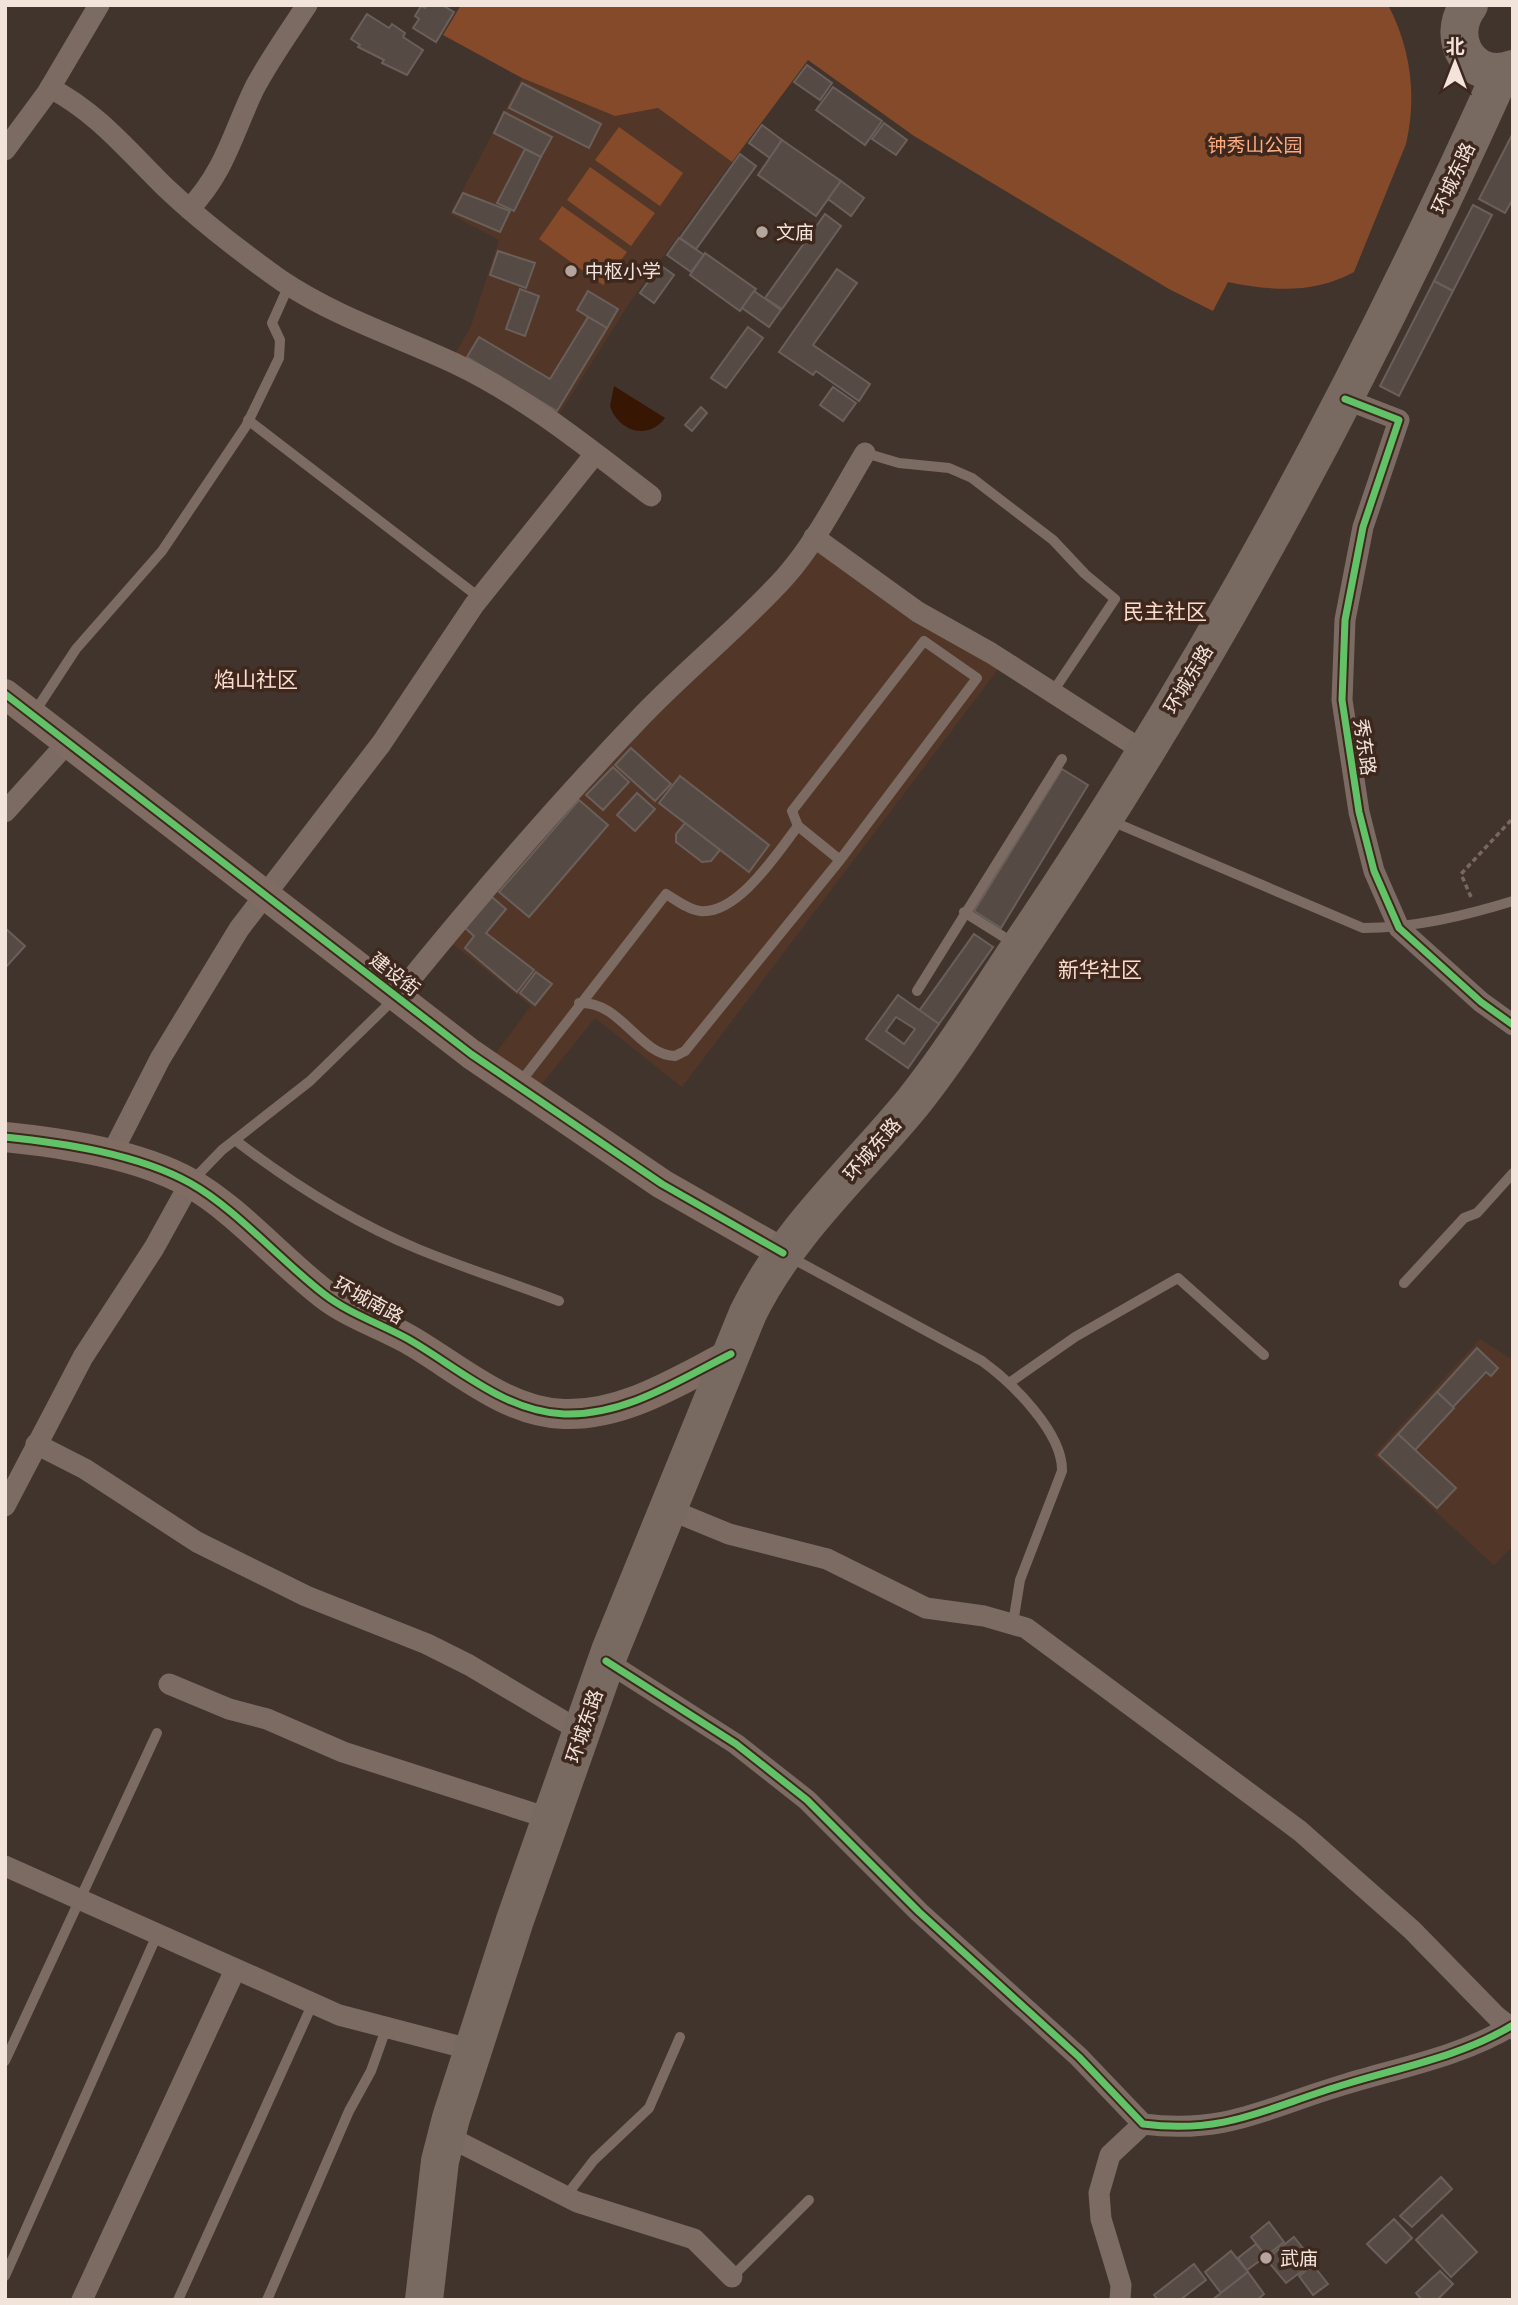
<svg xmlns="http://www.w3.org/2000/svg" width="1518" height="2305" viewBox="0 0 1518 2305" font-family="Helvetica,'Noto Sans SC',sans-serif">
<style>
.built{fill:#523729}
.green{fill:#854a2a}
.water{fill:#371604}
.building{fill:#554a44;stroke:#6a5f5a;stroke-width:2;fill-rule:evenodd}
.lines{fill:none;stroke-linecap:round;stroke-linejoin:round}
.path{stroke:#776962;stroke-width:3.5;stroke-dasharray:5 3.5;stroke-linecap:butt}
.lane{stroke:#7c6b63;stroke-width:10}
.street{stroke:#7c6b63;stroke-width:21}
.secondary{stroke:#806c62;stroke-width:30}
.highway{stroke:#786a61;stroke-width:38}
.cycleway-casing{stroke:#3e271c;stroke-width:11}
.cycleway{stroke:#61c268;stroke-width:7}
.poi-dot{fill:#b4a69e;stroke:#3e271c;stroke-width:2.5}
.labels{text-anchor:middle;stroke-width:7;stroke-linejoin:round;paint-order:stroke}
.park-label{font-size:19px;fill:#fcac82;stroke:#3e271c}
.street-label{font-size:19px;fill:#f2e3db;stroke:#3e271c}
.poi-label{font-size:19px;fill:#f2e3db;stroke:#3e271c;text-anchor:start}
.neighbourhood-label{font-size:21px;fill:#fbddcd;stroke:#3e271c}
</style>
<rect width="100%" height="100%" fill="#41342d"/>
<g class="built">
<polygon points="522,78 615,116 658,108 732,162 630,302 558,416 455,354 471,326 499,240 450,214"/>
<polygon points="816,543 999,668 682,1087 595,1018 537,1090 492,1058 531,1006 448,940 655,708"/>
<polygon points="1480,1339 1513,1360 1513,1546 1494,1565 1374,1455"/>
</g>
<g class="green">
<path d="M461,5H1388C1411,48 1417,97 1406,144L1354,272C1314,294 1271,291 1228,282L1213,311L1169,289L914,136L808,60L732,162L658,108L615,116L522,78L443,35Z"/>
<polygon points="619,127 683,173 660,206 595,160"/>
<polygon points="590,167 655,213 631,246 567,200"/>
<polygon points="562,206 627,252 603,285 539,239"/>
</g>
<path class="water" d="M614,386L665,418C648,441 618,431 610,406Z"/>
<g class="building">
<polygon points="427,5 442,5 454,12 436,42 413,28 419,19 415,16 421,6 425,8"/>
<polygon points="367,14 389,28 392,24 405,33 403,37 423,50 407,75 382,63 384,60 358,47 360,45 351,39"/>
<polygon points="807,65 832,83 820,100 794,82"/>
<polygon points="522,83 601,124 589,148 509,108"/>
<polygon points="833,87 882,121 865,145 816,110"/>
<polygon points="504,112 552,137 541,157 494,133"/>
<polygon points="884,123 907,140 896,155 872,139"/>
<polygon points="762,125 782,140 770,158 749,143"/>
<polygon points="1513,133 1513,199 1505,213 1479,199"/>
<polygon points="782,140 841,181 816,216 758,175"/>
<polygon points="525,149 541,157 514,211 497,203"/>
<polygon points="740,154 756,166 696,249 680,238"/>
<polygon points="841,181 864,198 851,216 828,199"/>
<polygon points="463,193 510,211 500,232 453,212"/>
<polygon points="1473,205 1492,215 1453,291 1434,281"/>
<polygon points="825,214 841,226 782,309 765,298"/>
<polygon points="679,238 704,255 691,272 667,255"/>
<polygon points="498,251 535,263 526,288 490,275"/>
<polygon points="705,253 756,289 740,311 690,275"/>
<polygon points="660,265 674,275 654,303 640,293"/>
<polygon points="837,269 857,283 813,345 870,384 859,401 816,371 813,375 779,352"/>
<polygon points="1434,281 1453,291 1399,396 1380,386"/>
<polygon points="520,289 539,296 525,336 506,329"/>
<polygon points="588,291 618,309 607,328 577,310"/>
<polygon points="754,291 781,310 769,327 742,308"/>
<polygon points="588,317 607,328 557,411 467,357 479,337 550,379"/>
<polygon points="748,327 763,338 726,388 711,378"/>
<polygon points="833,387 856,403 843,421 820,405"/>
<polygon points="701,407 707,413 692,431 685,425"/>
<polygon points="631,748 671,784 655,801 615,765"/>
<polygon points="613,767 629,782 603,810 586,795"/>
<polygon points="1062,769 1088,785 1001,928 974,911"/>
<polygon points="680,776 769,845 749,872 659,803"/>
<polygon points="637,793 655,809 635,831 617,815"/>
<polygon points="579,800 608,825 529,917 499,892"/>
<polygon points="685,823 720,850 711,861 702,862 676,842 676,834"/>
<polygon points="492,897 506,909 486,933 534,970 517,992 465,948 474,936 465,928"/>
<polygon points="5,928 25,946 5,968"/>
<polygon points="974,934 993,947 939,1024 919,1011"/>
<polygon points="536,972 552,984 535,1005 520,993"/>
<path d="M898,995L939,1024L908,1068L866,1039ZM896,1017L915,1029L904,1044L886,1031Z"/>
<polygon points="1477,1348 1498,1368 1491,1376 1486,1372 1453,1407 1437,1392"/>
<polygon points="1437,1392 1454,1408 1415,1450 1398,1434"/>
<polygon points="1398,1434 1456,1488 1437,1508 1379,1455"/>
<polygon points="1441,2177 1452,2189 1412,2227 1400,2216"/>
<polygon points="1442,2215 1477,2252 1451,2277 1416,2240"/>
<polygon points="1394,2219 1412,2238 1386,2263 1367,2244"/>
<polygon points="1269,2222 1284,2242 1266,2256 1251,2237"/>
<polygon points="1294,2237 1314,2262 1286,2283 1266,2259"/>
<polygon points="1256,2244 1266,2256 1247,2270 1238,2258"/>
<polygon points="1231,2251 1248,2272 1221,2293 1205,2272"/>
<polygon points="1194,2264 1206,2280 1180,2300 1158,2300 1154,2295"/>
<polygon points="1313,2265 1328,2284 1313,2295 1299,2276"/>
<polygon points="1440,2271 1453,2284 1437,2300 1422,2300 1416,2293"/>
<polygon points="1248,2272 1264,2294 1257,2300 1212,2300"/>
</g>
<g class="lines">
<polyline class="path" points="1471,897 1461,874 1513,818"/>
<g class="lane">
<polyline points="248,420 480,598"/>
<polyline points="865,453 899,463 949,468 972,478 1053,540 1085,574 1115,599 1052,693"/>
<polyline points="34,713 76,649 162,551 246,426 279,358 280,340 272,323 289,285"/>
<path d="M1109,820L1363,928C1414,928 1464,916 1513,901"/>
<polyline points="964,912 1015,944"/>
<polyline points="917,991 1062,759"/>
<path d="M579,1003C620,1000 639,1055 675,1056L685,1051L840,860L798,826L792,811L924,641L977,678L840,860"/>
<path d="M519,1084L666,894C676,900 689,910 700,911C738,915 777,853 798,826"/>
<path d="M235,1140C291,1183 353,1222 418,1249C464,1268 512,1283 559,1301"/>
<polyline points="192,1181 222,1150 310,1081 395,998"/>
<path d="M788,1256L982,1361C1011,1382 1063,1432 1062,1471L1020,1580L1013,1623"/>
<polyline points="1404,1283 1464,1218 1477,1213 1513,1173"/>
<polyline points="1009,1383 1075,1337 1178,1278 1264,1355"/>
<polyline points="5,2061 157,1733"/>
<polyline points="566,2196 594,2160 649,2108 680,2037"/>
<polyline points="5,2276 157,1935"/>
<polyline points="732,2277 809,2200"/>
<polyline points="178,2300 312,2005"/>
<polyline points="267,2300 349,2111 371,2071 386,2029"/>
</g>
<g class="street">
<path d="M50,88C97,112 129,152 166,188C202,222 241,252 282,281C336,317 396,336 454,363C526,397 588,448 651,496"/>
<polyline points="5,150 47,93 99,5"/>
<path d="M189,209C225,172 233,132 255,87C270,59 289,32 307,5"/>
<polyline points="1345,399 1399,420 1363,527 1345,620 1342,700 1359,812 1374,871 1399,928 1481,1002 1513,1025"/>
<polyline points="814,537 918,612 991,653 1145,752"/>
<polyline points="5,812 68,742"/>
<path d="M397,996C474,901 553,809 637,721C684,671 739,628 785,577C817,541 840,494 865,453"/>
<polyline points="111,1155 160,1059 239,929 381,744 474,605 595,454"/>
<polyline points="36,1444 85,1469 197,1542 306,1596 427,1644 469,1665 582,1732"/>
<polyline points="5,1506 83,1357 154,1248 190,1183"/>
<polyline points="668,1509 729,1534 827,1559 926,1608 984,1616 1026,1628 1300,1831 1412,1930 1497,2017 1513,2029"/>
<path d="M606,1661L736,1744L807,1800L919,1912L1079,2057L1143,2124C1227,2135 1270,2106 1346,2084C1402,2067 1462,2056 1513,2025"/>
<polyline points="169,1684 229,1709 267,1719 343,1752 551,1819"/>
<polyline points="5,1866 339,2015 473,2050"/>
<polyline points="447,2136 577,2202 694,2239 732,2277"/>
<polyline points="82,2300 235,1970"/>
<polyline points="1120,2300 1121,2285 1101,2219 1099,2193 1110,2155 1143,2124"/>
</g>
<g class="secondary">
<polyline points="5,694 471,1054 662,1184 783,1253"/>
<path d="M5,1137C63,1143 138,1154 190,1183C235,1208 281,1261 324,1294C348,1313 381,1324 408,1339C457,1367 505,1412 564,1414C625,1416 679,1380 731,1354"/>
</g>
<g class="highway">
<path d="M1469,5C1444,38 1471,84 1513,69"/>
<path d="M424,2300L440,2161L451,2118L515,1920L610,1651L748,1313C788,1231 857,1171 914,1101C956,1048 992,988 1030,932C1213,660 1367,371 1501,73"/>
</g>
<defs>
<g id="cycleway">
<polyline points="1345,399 1399,420 1363,527 1345,620 1342,700 1359,812 1374,871 1399,928 1481,1002 1513,1025"/>
<polyline points="5,694 471,1054 662,1184 783,1253"/>
<path d="M5,1137C63,1143 138,1154 190,1183C235,1208 281,1261 324,1294C348,1313 381,1324 408,1339C457,1367 505,1412 564,1414C625,1416 679,1380 731,1354"/>
<path d="M606,1661L736,1744L807,1800L919,1912L1079,2057L1143,2124C1227,2135 1270,2106 1346,2084C1402,2067 1462,2056 1513,2025"/>
</g>
</defs>
<use href="#cycleway" class="cycleway-casing"/>
<use href="#cycleway" class="cycleway"/>
</g>
<g class="poi-dot">
<circle cx="762" cy="232" r="7"/>
<circle cx="571" cy="271" r="7"/>
<circle cx="1266" cy="2258" r="7"/>
</g>
<g class="labels">
<g class="park-label">
<text x="1255" y="152">钟秀山公园</text>
</g>
<g class="street-label">
<text transform="translate(1453 178) rotate(-65)" y="7">环城东路</text>
<text transform="translate(1188 679) rotate(-59)" y="7">环城东路</text>
<text transform="translate(1365 747) rotate(82)" y="7">秀东路</text>
<text transform="translate(395 974) rotate(38)" y="7">建设街</text>
<text transform="translate(872 1149) rotate(-49)" y="7">环城东路</text>
<text transform="translate(369 1300) rotate(29)" y="7">环城南路</text>
<text transform="translate(584 1726) rotate(-71)" y="7">环城东路</text>
</g>
<g class="poi-label">
<text x="776" y="239">文庙</text>
<text x="585" y="278">中枢小学</text>
<text x="1280" y="2265">武庙</text>
</g>
<g class="neighbourhood-label">
<text x="1165" y="619">民主社区</text>
<text x="256" y="687">焰山社区</text>
<text x="1100" y="977">新华社区</text>
</g>
</g>
<rect width="1518" height="2305" fill="none" stroke="#f2e3db" stroke-width="14"/>
<g transform="translate(1455 63)" stroke="#3e271c" stroke-width="5" paint-order="stroke">
<path d="M0-5L12 26L0 18L-12 26Z" fill="#f2e3db"/>
<text y="-10" font-size="19" font-weight="bold" text-anchor="middle" fill="#f2e3db">北</text>
</g>
</svg>
